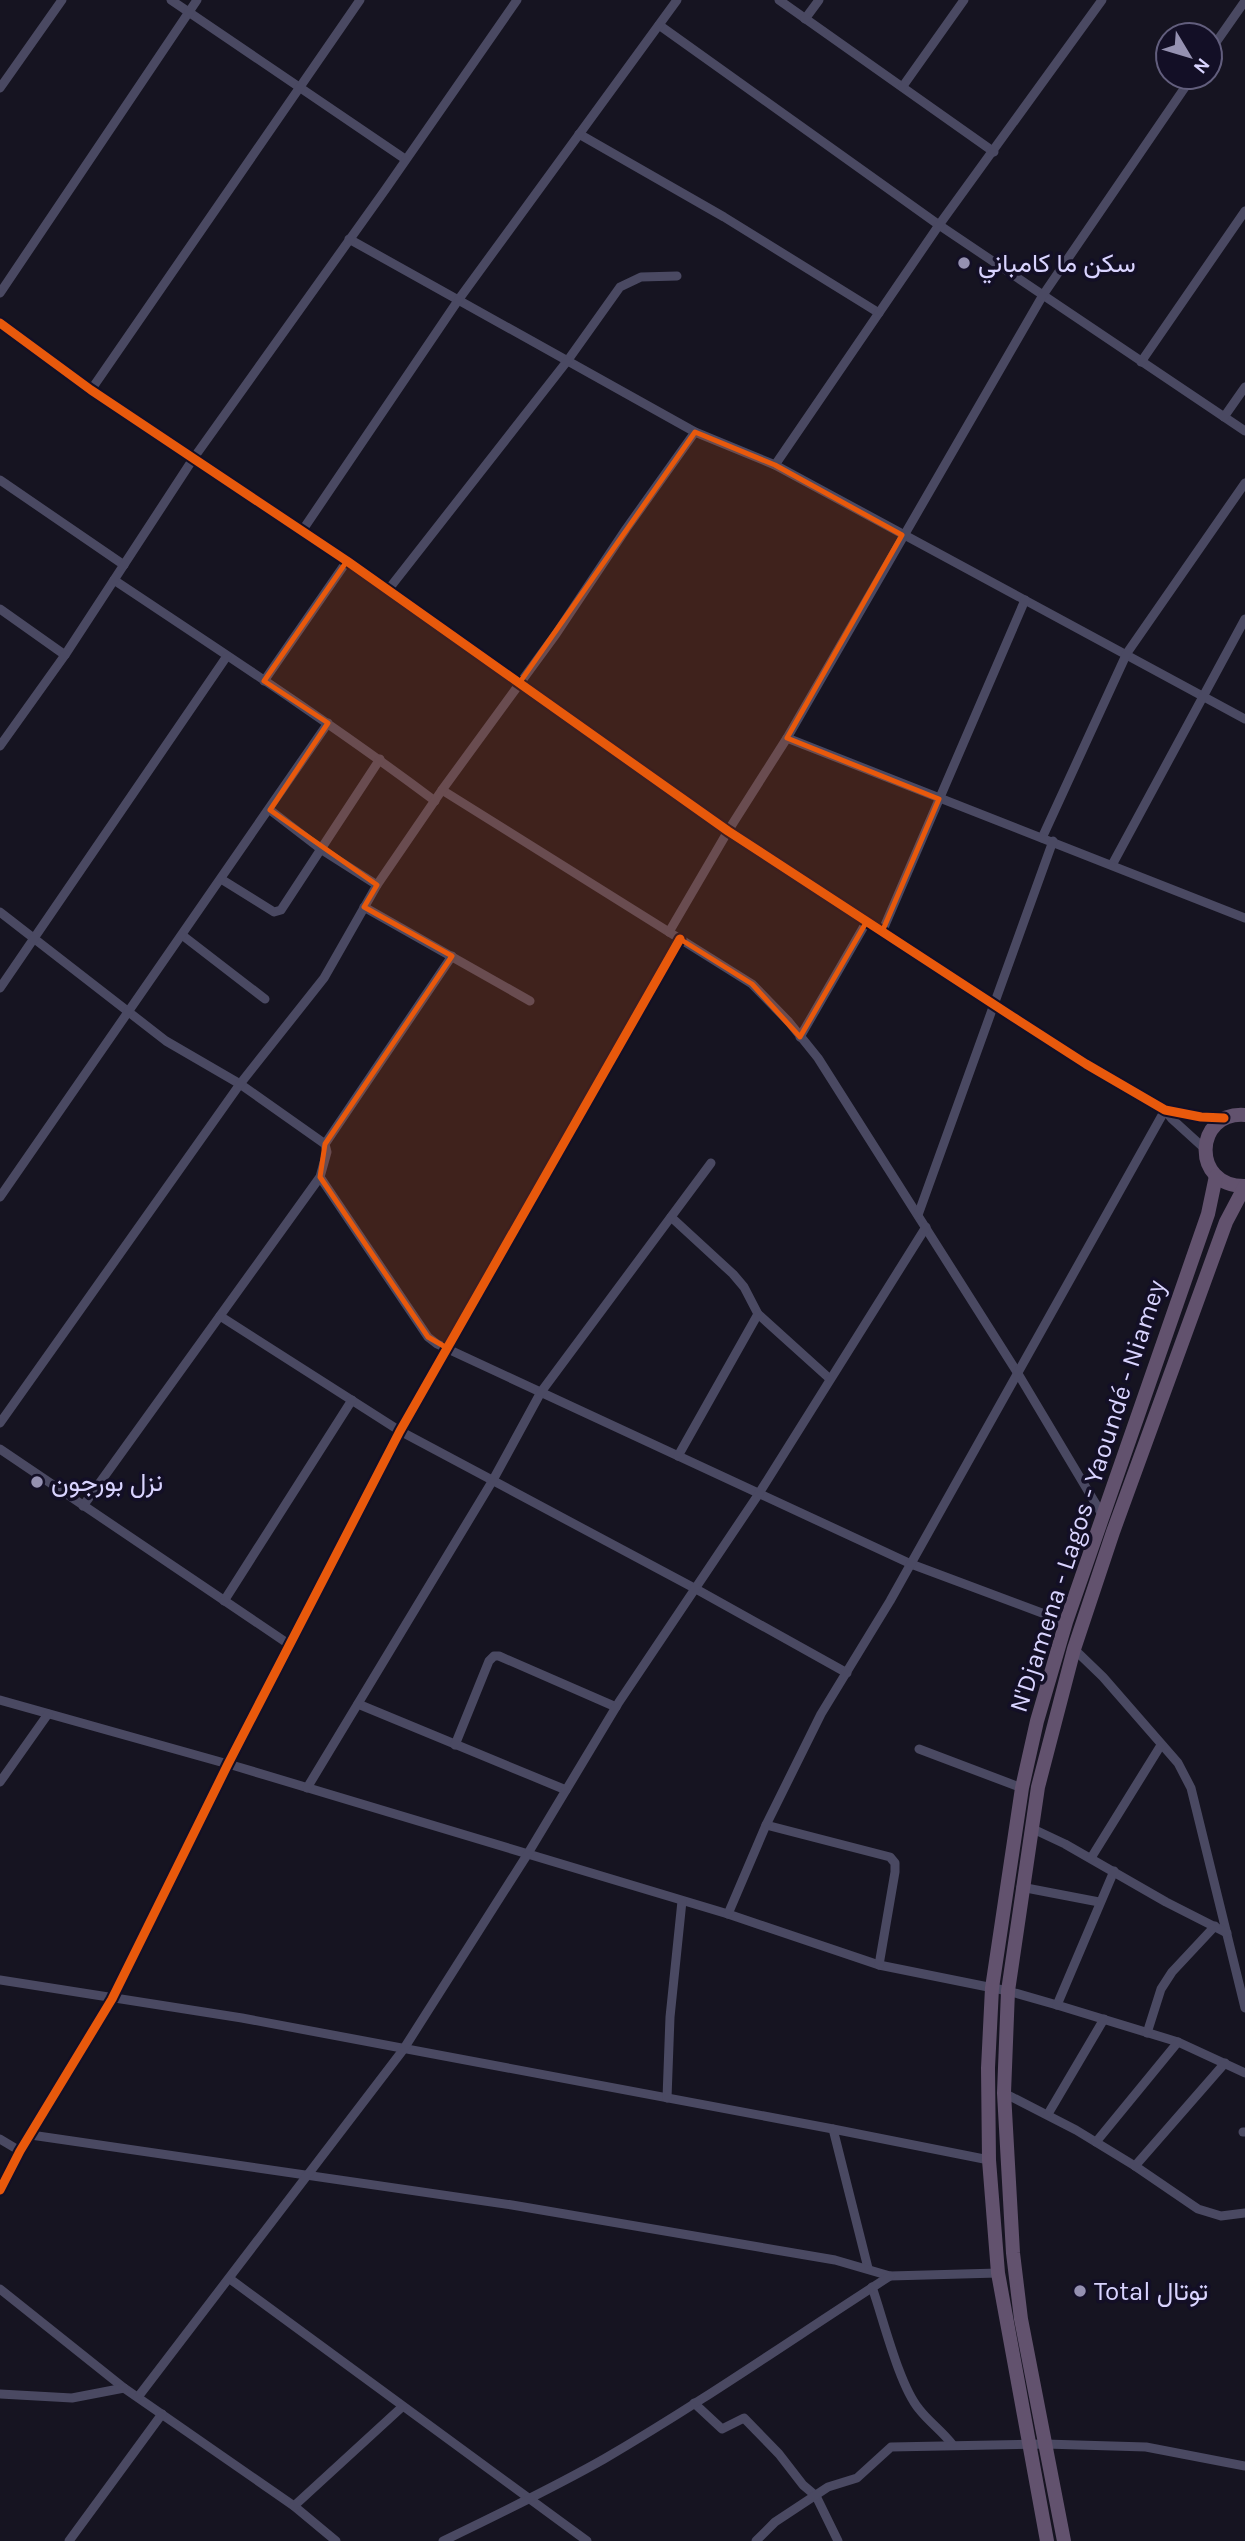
<svg xmlns="http://www.w3.org/2000/svg" width="1245" height="2541" viewBox="0 0 1245 2541" font-family="Karla,Vazirmatn,sans-serif">
<style>
.lines{fill:none;stroke-linecap:round;stroke-linejoin:round}
.minor{stroke:#4a4962;stroke-width:9}
.trunk{stroke:#62526e;stroke-width:14}
.cycleway-casing{stroke:#130f26;stroke-width:13}
.cycleway{stroke:#e8590c;stroke-width:9}
.marked{fill:#e8590c;fill-opacity:0.2;stroke:#e8590c;stroke-width:5;stroke-linejoin:round}
.poi-dot{fill:#9591b1;stroke:#130f26;stroke-width:2.5}
.labels{text-anchor:middle;stroke-width:7;stroke-linejoin:round;paint-order:stroke}
.poi-label{font-size:26px;fill:#d9d4ff;stroke:#130f26;text-anchor:start}
.street-label{font-size:26px;fill:#d9d4ff;stroke:#130f26}
</style>
<rect width="100%" height="100%" fill="#161421"/>
<g class="lines">
<g class="minor">
<polyline points="171,0 405,159"/>
<polyline points="779,0 994,152"/>
<polyline points="805,19 819,0"/>
<polyline points="659,25 939,225 1245,431"/>
<polyline points="1210,51 1245,1"/>
<polyline points="903,86 964,0"/>
<polyline points="0,88 62,0"/>
<polyline points="579,134 724,217 879,313"/>
<polyline points="349,239 695,432 775,465 1245,719"/>
<polyline points="0,293 197,0"/>
<polyline points="0,323 91,390 347,561 728,831 1013,1017 1086,1064 1165,1110 1201,1117 1223,1118"/>
<polyline points="1141,362 1245,211"/>
<polyline points="91,390 360,0"/>
<polyline points="1224,417 1245,387"/>
<polyline points="775,465 939,225 1102,0"/>
<polyline points="0,480 124,565"/>
<polyline points="302,531 459,299 677,0"/>
<path d="M114,580C222,652 331,723 435,801"/>
<polyline points="388,590 568,360 620,287 641,277 677,276"/>
<polyline points="0,609 65,655"/>
<polyline points="264,681 347,561"/>
<polyline points="787,738 1043,295 1192,77"/>
<polyline points="0,746 65,655 193,459 385,190 517,0"/>
<polyline points="442,790 752,984 789,1022 818,1058 1017,1372 1103,1516"/>
<polyline points="270,810 322,850 377,885"/>
<polyline points="1042,838 1127,653 1245,483"/>
<polyline points="1112,865 1245,619"/>
<polyline points="221,879 274,912 281,910 380,759"/>
<polyline points="364,907 530,1001"/>
<polyline points="0,912 166,1041 240,1084 325,1144"/>
<polyline points="669,932 728,831 787,738 1245,918"/>
<polyline points="882,932 1025,600"/>
<polyline points="182,935 265,999"/>
<polyline points="0,988 227,656"/>
<polyline points="800,1037 867,921"/>
<polyline points="1165,1110 1172,1119 1205,1149"/>
<polyline points="320,1177 428,1337 437,1344 911,1564 1066,1622"/>
<polyline points="0,1197 328,723"/>
<polyline points="918,1215 1053,841"/>
<polyline points="671,1217 733,1274 744,1287 758,1314 830,1379"/>
<polyline points="220,1316 400,1431 696,1589 847,1673"/>
<polyline points="0,1423 240,1084 324,978 377,885 442,790 556,634 626,529 695,432"/>
<polyline points="0,1449 290,1645"/>
<polyline points="678,1456 758,1314"/>
<polyline points="83,1506 320,1177 327,1152 325,1144 452,956"/>
<polyline points="224,1601 352,1400"/>
<polyline points="1074,1649 1103,1677 1178,1763 1191,1788 1245,2008"/>
<polyline points="0,1700 235,1766 728,1914 879,1965 1008,1991 1057,2005 1178,2042 1245,2073"/>
<polyline points="358,1704 566,1790"/>
<polyline points="455,1745 489,1661 494,1656 499,1656 616,1707"/>
<polyline points="919,1749 1022,1788"/>
<polyline points="0,1782 48,1714"/>
<polyline points="307,1788 493,1480 541,1392 711,1163"/>
<polyline points="766,1825 890,1857 895,1863 895,1872 879,1965"/>
<polyline points="1031,1828 1065,1844 1166,1902 1227,1933"/>
<polyline points="1091,1858 1161,1745"/>
<polyline points="1021,1887 1099,1902"/>
<polyline points="728,1914 766,1825 821,1714 890,1601 1165,1110"/>
<polyline points="0,1980 242,2018 833,2129 989,2160"/>
<polyline points="1057,2005 1114,1871"/>
<polyline points="1147,2033 1161,1989 1172,1972 1215,1926"/>
<polyline points="1004,2093 1076,2130 1135,2166 1198,2209 1221,2216 1245,2213"/>
<polyline points="667,2098 670,2017 682,1901"/>
<polyline points="1048,2114 1104,2019"/>
<polyline points="833,2129 868,2268"/>
<polyline points="1243,2132 1245,2132"/>
<polyline points="31,2135 512,2205 835,2260 890,2276 998,2273"/>
<polyline points="0,2139 20,2151"/>
<polyline points="1096,2142 1178,2042"/>
<polyline points="1135,2166 1225,2063"/>
<polyline points="0,2190 20,2151 112,1999 228,1764 400,1431 680,939"/>
<polyline points="230,2279 587,2541"/>
<path d="M872,2287C883,2318 899,2385 919,2409C929,2422 942,2431 952,2444"/>
<polyline points="0,2289 124,2388 294,2506 336,2541"/>
<polyline points="0,2394 72,2398 124,2388"/>
<polyline points="138,2397 403,2050 527,1855 619,1702 758,1495 926,1227"/>
<polyline points="694,2403 722,2429 744,2418 779,2454 803,2485 816,2496 838,2541"/>
<polyline points="294,2506 402,2407"/>
<polyline points="69,2541 162,2414"/>
<path d="M443,2541C497,2515 551,2489 604,2459C702,2402 795,2337 890,2276"/>
<polyline points="756,2541 775,2522 828,2487 857,2478 891,2447 1045,2444 1146,2447 1245,2466"/>
</g>
<g class="trunk">
<path d="M1245,1115C1194,1111 1191,1187 1245,1186"/>
<polyline points="1047,2541 998,2273 989,2160 988,2068 992,1988 1022,1788 1037,1721 1066,1622 1208,1214 1216,1176"/>
<polyline points="1064,2541 1021,2319 1013,2253 1004,2093 1008,1991 1038,1787 1074,1649 1113,1532 1226,1222 1245,1186"/>
</g>
<defs>
<g id="cycleway">
<polyline points="0,323 91,390 347,561 728,831 1013,1017 1086,1064 1165,1110 1201,1117 1224,1118"/>
<polyline points="0,2190 20,2151 112,1999 228,1764 400,1431 680,939"/>
</g>
</defs>
<use href="#cycleway" class="cycleway-casing"/>
<use href="#cycleway" class="cycleway"/>
</g>
<path class="marked" d="M695,432L775,465L902,535L787,738L939,799L882,932L867,921L800,1037L752,984L680,939L447,1348L428,1337L320,1177L325,1144L452,956L364,907L377,885L270,810L328,723L264,681L347,561L520,682Z"/>
<g class="poi-dot">
<circle cx="964" cy="263" r="7"/>
<circle cx="37" cy="1482" r="7"/>
<circle cx="1080" cy="2291" r="7"/>
</g>
<g class="labels">
<g class="poi-label">
<text x="978" y="272">سكن ما كامباني</text>
<text x="51" y="1491">نزل بورجون</text>
<text x="1094" y="2300">Total توتال</text>
</g>
<g class="street-label">
<text transform="translate(1087 1496) rotate(-72)" y="9">N'Djamena - Lagos - Yaoundé - Niamey</text>
</g>
</g>
<g transform="translate(1189 56) rotate(128)"><circle r="33" fill="#130f26" stroke="#625e7d" stroke-width="2"/>
<path d="M0-5L12 26L0 18L-12 26Z" fill="#9591b1"/>
<text y="-10" font-size="19" font-weight="bold" text-anchor="middle" fill="#d9d4ff">N</text>
</g>
</svg>
